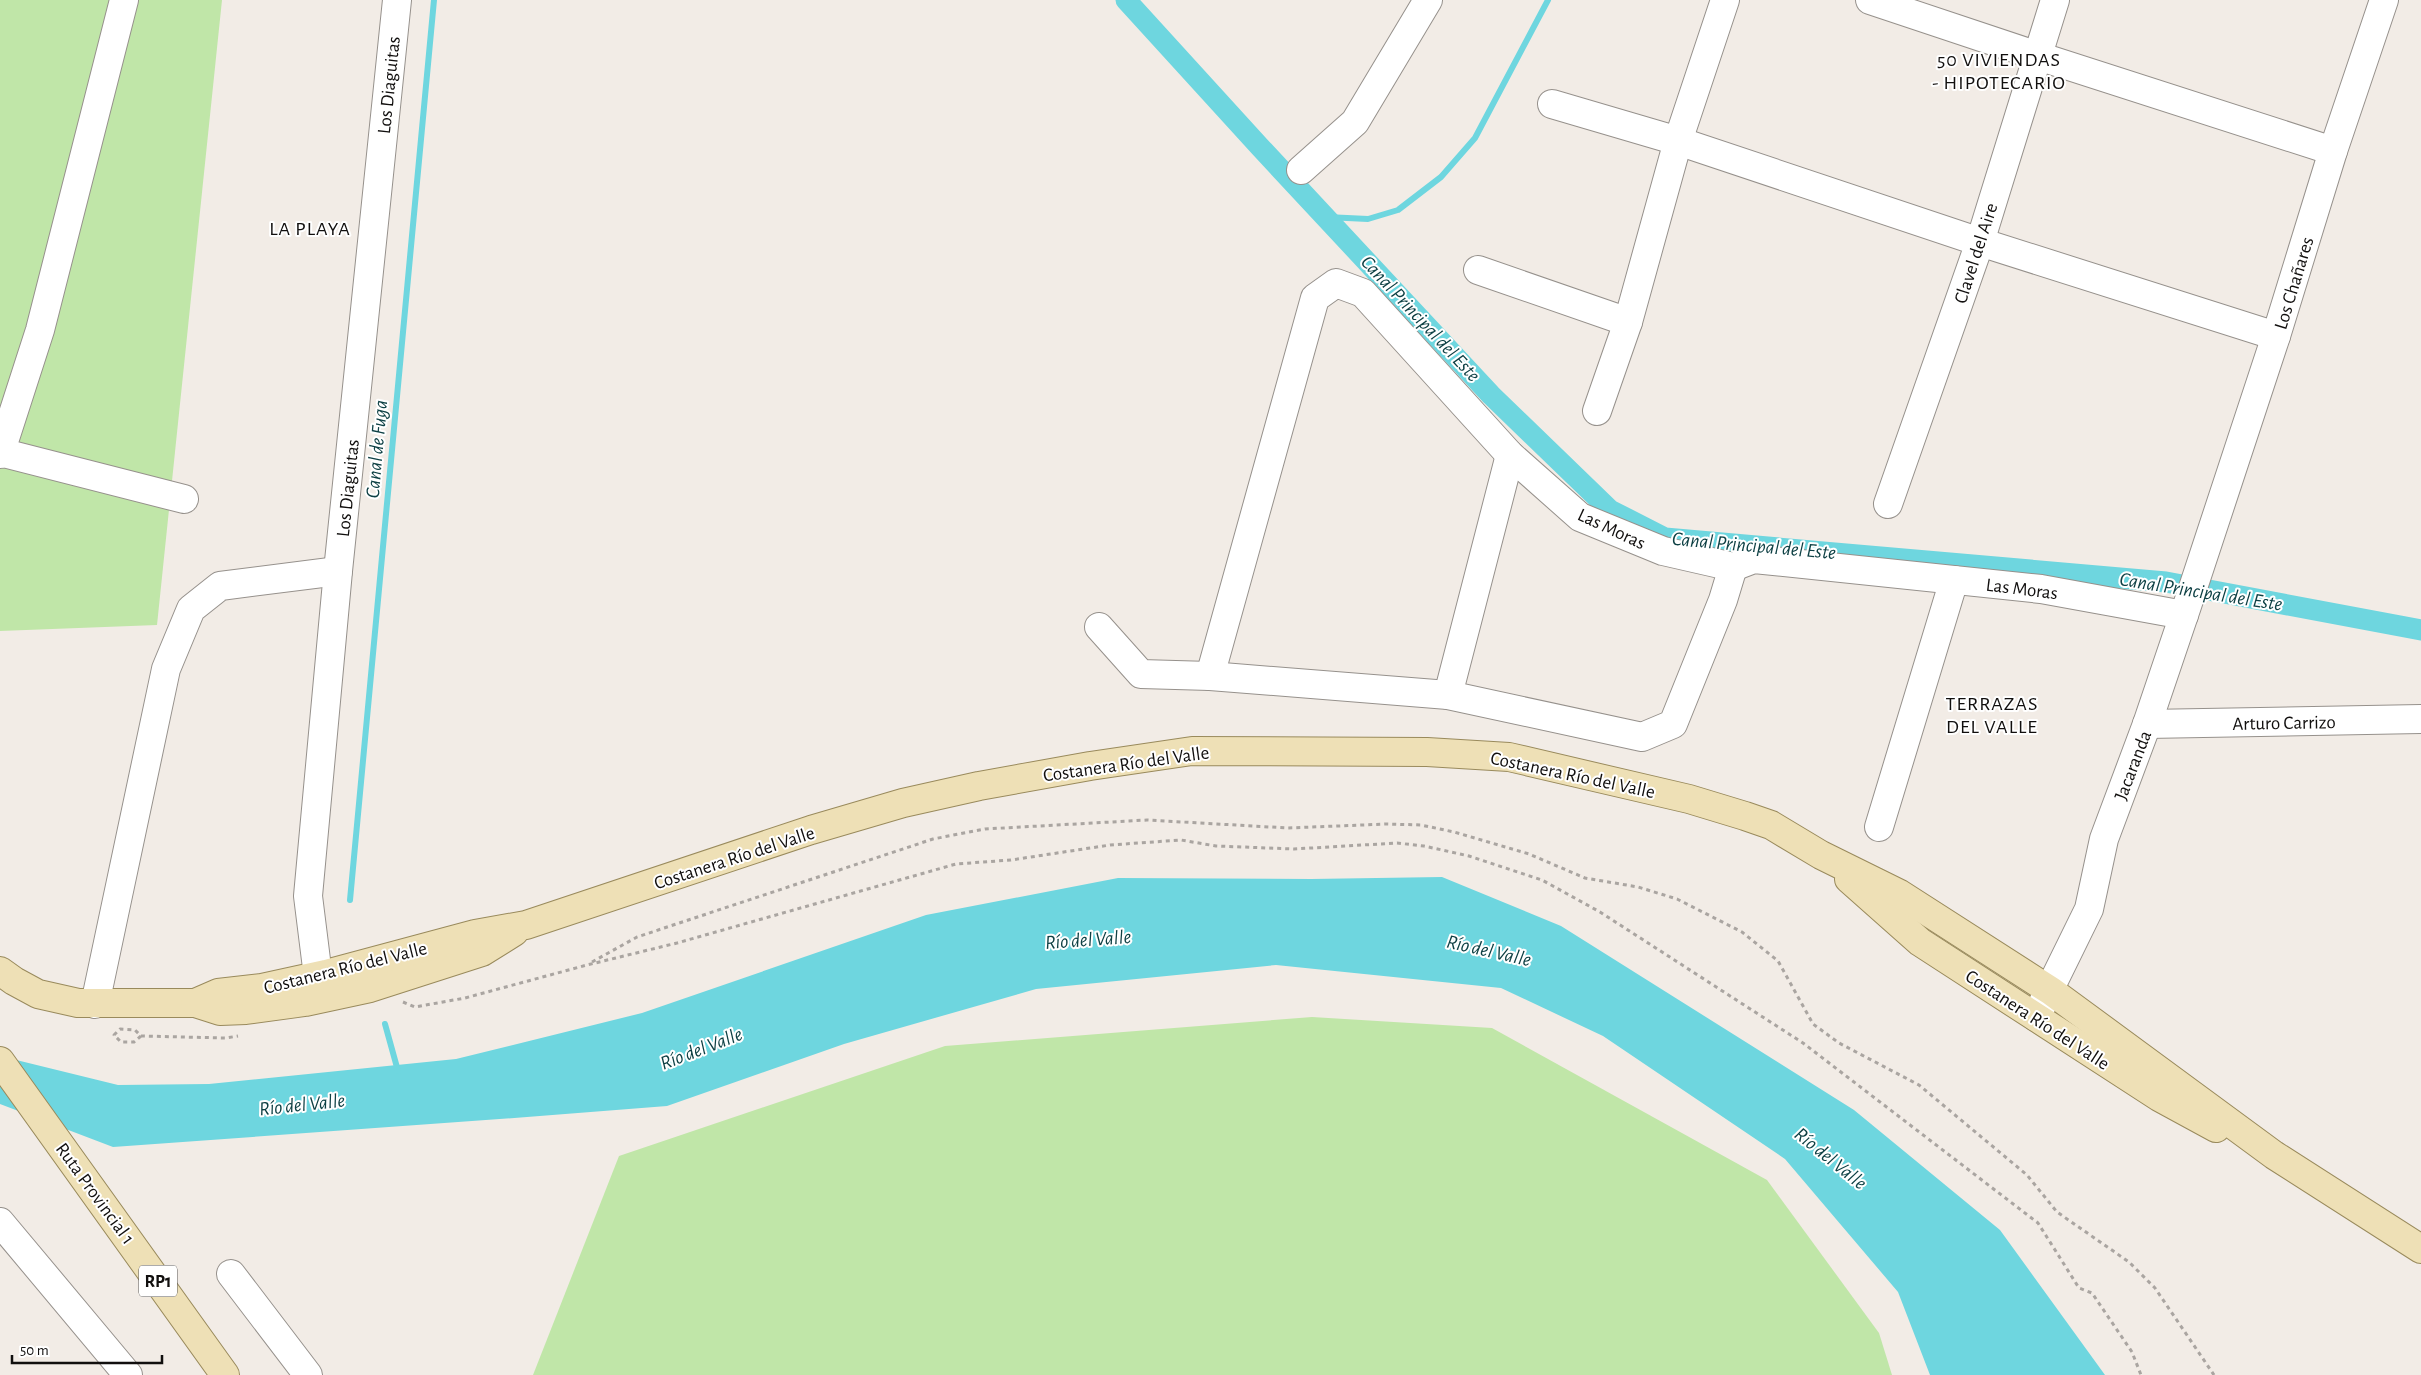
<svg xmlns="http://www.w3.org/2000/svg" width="2421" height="1375" viewBox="0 0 2421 1375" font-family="'Alegreya Sans',sans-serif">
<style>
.green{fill:#c0e6a8}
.water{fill:#6ed6df}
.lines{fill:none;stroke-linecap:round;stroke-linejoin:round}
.stream{stroke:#6ed6df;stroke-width:6}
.canal{stroke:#6ed6df;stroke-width:21}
.minor-casing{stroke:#96918c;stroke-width:30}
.major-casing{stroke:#998a5c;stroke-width:30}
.path{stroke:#aaa5a1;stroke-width:3;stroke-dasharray:4 4;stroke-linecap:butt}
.minor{stroke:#fff;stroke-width:28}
.major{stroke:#eee0b6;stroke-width:28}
.labels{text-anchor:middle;stroke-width:4;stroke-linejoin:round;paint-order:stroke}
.shield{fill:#fff;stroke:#585756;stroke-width:1}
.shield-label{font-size:18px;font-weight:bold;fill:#110f0e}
.street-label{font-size:19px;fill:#110f0e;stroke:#fff}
.neighbourhood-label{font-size:20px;letter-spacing:1px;fill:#110f0e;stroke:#fff}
.water-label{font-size:20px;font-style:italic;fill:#0e4044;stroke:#fff}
</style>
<rect width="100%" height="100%" fill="#f2ece6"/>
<g class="green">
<polygon points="0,0 222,0 157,625 0,631"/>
<polygon points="1312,1017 1492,1028 1767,1180 1879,1333 1892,1375 533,1375 619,1156 945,1046"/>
</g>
<polygon class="water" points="1442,877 1561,926 1854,1110 2000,1230 2105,1375 1930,1375 1898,1292 1785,1159 1603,1036 1501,988 1276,965 1036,989 844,1044 667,1106 527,1117 113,1147 0,1104 0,1056 118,1085 209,1084 456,1059 642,1013 926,915 1118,878 1311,879"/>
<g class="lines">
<g class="stream">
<polyline points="1326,217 1368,219 1398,210 1441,177 1475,138 1548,0"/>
<polyline points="350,900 434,0"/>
<polyline points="385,1024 398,1071"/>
</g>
<polyline class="canal" points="1126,0 1260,147 1491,395 1610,510 1665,538 2166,582 2421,630"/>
<defs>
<g id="minor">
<polyline points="1870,0 2038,56 2333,151"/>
<polyline points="1552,104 1678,141 1980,242 2276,336"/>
<polyline points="1301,170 1355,122 1428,0"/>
<polyline points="1478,270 1628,322"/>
<polyline points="1597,411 1628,322 1678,141 1725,0"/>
<polyline points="0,452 184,499"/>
<polyline points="0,454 40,330 124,0"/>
<polyline points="1888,504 1980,242 2055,0"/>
<polyline points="1099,627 1141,674 1210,676 1448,695 1642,737 1673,724 1723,600 1733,567"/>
<polyline points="1210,676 1315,298 1336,283 1363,293 1510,455 1580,517 1663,551 1733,567 1754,559 2041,589 2184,615"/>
<polyline points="1448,695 1510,455"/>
<polyline points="2147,724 2421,719"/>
<polyline points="1879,827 1954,580"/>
<polyline points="318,976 308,896 338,571 397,0"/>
<polyline points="95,1004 166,669 191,609 220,586 338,571"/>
<polyline points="2036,1017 2089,909 2104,839 2147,724 2187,606 2276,336 2333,151 2384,0"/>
<polyline points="0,1222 128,1375"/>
<polyline points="231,1274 308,1375"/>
</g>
<g id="major">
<polyline points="1849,879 1920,942 2159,1097 2216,1128"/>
<polyline points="0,971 14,981 38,994 78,1003 195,1003 220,1011 246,1010 305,1002 370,988 482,952 514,932"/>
<polyline points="195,1003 218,993 262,988 326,974 475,934 526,925 811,830 903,803 979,786 1090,766 1192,751 1427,752 1509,757 1689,799 1745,816 1771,825 1821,855 1900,894 2051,991 2274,1155 2421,1249"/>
<polyline points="0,1061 225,1375"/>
</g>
</defs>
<use href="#minor" class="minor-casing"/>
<use href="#major" class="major-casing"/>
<g class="path">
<polyline points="592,962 637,937 933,839 985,829 1147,820 1288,828 1387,824 1421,825 1454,832 1529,854 1585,878 1638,887 1677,899 1742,932 1778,961 1813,1024 1839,1043 1919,1085 2027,1175 2057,1212 2129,1262 2155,1288 2214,1375"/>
<polyline points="403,1002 415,1007 465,998 587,965 677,943 956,864 1011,860 1110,845 1181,840 1216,846 1294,849 1397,843 1424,846 1469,856 1542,880 1600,912 1803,1043 2038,1223 2079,1288 2092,1293 2132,1352 2141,1375"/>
<polyline points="141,1036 134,1042 121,1042 114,1035 120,1029 135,1030 141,1036 226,1038 238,1036"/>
</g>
<use href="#minor" class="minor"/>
<use href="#major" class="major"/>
</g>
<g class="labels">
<rect class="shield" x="139" y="1265.5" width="38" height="31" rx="4"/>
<g class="shield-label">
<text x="158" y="1287">RP1</text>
</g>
<g class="street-label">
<text transform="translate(388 85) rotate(-84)" y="7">Los Diaguitas</text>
<text transform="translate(1975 253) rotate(-72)" y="7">Clavel del Aire</text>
<text transform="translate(2293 283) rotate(-73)" y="7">Los Chañares</text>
<text transform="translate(347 488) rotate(-84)" y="7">Los Diaguitas</text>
<text transform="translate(1612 528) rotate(25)" y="7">Las Moras</text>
<text transform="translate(2022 588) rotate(7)" y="7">Las Moras</text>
<text transform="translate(2284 722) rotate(-1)" y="7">Arturo Carrizo</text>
<text transform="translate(1126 763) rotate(-8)" y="7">Costanera Río del Valle</text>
<text transform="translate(2132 765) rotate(-69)" y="7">Jacaranda</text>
<text transform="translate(1573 774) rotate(12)" y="7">Costanera Río del Valle</text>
<text transform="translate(734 857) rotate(-18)" y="7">Costanera Río del Valle</text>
<text transform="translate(345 967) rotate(-14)" y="7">Costanera Río del Valle</text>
<text transform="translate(2038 1019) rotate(33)" y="7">Costanera Río del Valle</text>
<text transform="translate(96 1193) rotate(54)" y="7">Ruta Provincial 1</text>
</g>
<g class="neighbourhood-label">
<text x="1999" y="66">50 VIVIENDAS<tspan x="1999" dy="23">- HIPOTECARIO</tspan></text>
<text x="310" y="235">LA PLAYA</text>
<text x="1992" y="710">TERRAZAS<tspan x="1992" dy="23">DEL VALLE</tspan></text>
</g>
<g class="water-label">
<text transform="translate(1421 318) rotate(47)" y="7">Canal Principal del Este</text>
<text transform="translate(376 449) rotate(-85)" y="7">Canal de Fuga</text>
<text transform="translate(1754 545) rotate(5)" y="7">Canal Principal del Este</text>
<text transform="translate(2201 591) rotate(9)" y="7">Canal Principal del Este</text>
<text transform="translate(1088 939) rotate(-4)" y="7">Río del Valle</text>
<text transform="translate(1489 950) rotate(13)" y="7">Río del Valle</text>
<text transform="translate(701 1048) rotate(-21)" y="7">Río del Valle</text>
<text transform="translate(302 1104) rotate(-6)" y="7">Río del Valle</text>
<text transform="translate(1831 1158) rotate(39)" y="7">Río del Valle</text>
</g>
</g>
<path d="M12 1355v8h150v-8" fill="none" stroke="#110f0e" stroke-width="2.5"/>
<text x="20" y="1355" font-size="15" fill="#110f0e" stroke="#ffffff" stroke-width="4" paint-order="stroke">50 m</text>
</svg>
